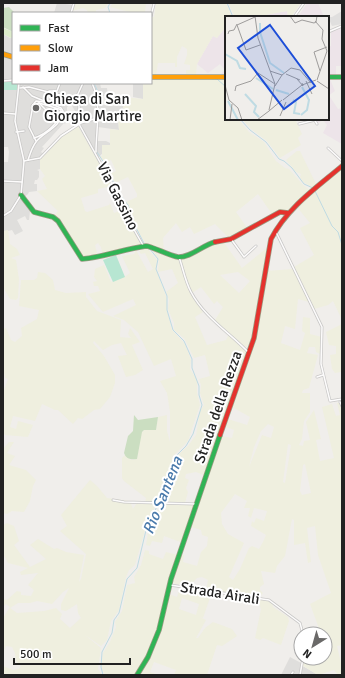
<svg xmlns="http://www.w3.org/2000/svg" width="345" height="678" viewBox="0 0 345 678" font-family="Signika,sans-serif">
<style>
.residential{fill:#dfdedc}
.industrial{fill:#ede4e9}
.farmland{fill:#efefdf;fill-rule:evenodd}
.grass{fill:#ddeccb}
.forest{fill:#cbdec1}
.pitch{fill:#b7e6d2}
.parking{fill:#e0dfde}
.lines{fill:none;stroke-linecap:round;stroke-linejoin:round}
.stream{stroke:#bfdbe3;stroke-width:1}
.street-casing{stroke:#c9c8c7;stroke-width:3}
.fast-casing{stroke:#999a82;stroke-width:5.5}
.slow-casing{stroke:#999a82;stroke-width:5.5}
.jam-casing{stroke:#999a82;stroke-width:5.5}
.street{stroke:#fdfcfc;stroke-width:1.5}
.fast{stroke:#30b455;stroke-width:4}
.slow{stroke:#ff9f0a;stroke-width:4}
.jam{stroke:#e5322d;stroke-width:4}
.poi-dot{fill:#6a6968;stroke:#fff;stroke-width:1.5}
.labels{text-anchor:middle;stroke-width:4;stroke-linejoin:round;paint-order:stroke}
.poi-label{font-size:15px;fill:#222;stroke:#fff;text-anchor:start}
.street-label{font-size:15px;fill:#222;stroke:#fff}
.water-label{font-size:16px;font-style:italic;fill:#4a7aab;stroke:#fff}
.inset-river{fill:none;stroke:#bfdbe3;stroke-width:2}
.inset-road{fill:none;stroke:#9e9c9b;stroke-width:1}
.view{fill:#1d4ed8;fill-opacity:0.15;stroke:#1d4ed8;stroke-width:2}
.inset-edge{fill:none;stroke:#222;stroke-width:2}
</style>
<rect width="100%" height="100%" fill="#f0eeeb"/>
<g class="residential">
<polygon points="57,3 74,5 72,13 54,13"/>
<polygon points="3,34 10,38 13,37 13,83 100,83 101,88 107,88 108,96 102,96 103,105 115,106 116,96 124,97 123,110 121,119 118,119 119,130 98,127 98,141 106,141 110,143 110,145 98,158 80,127 77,124 70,125 72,115 74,115 75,111 71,104 67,107 67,113 70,114 65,124 64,123 42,147 44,148 41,152 45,155 40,159 40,169 37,170 39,171 39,177 37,180 35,180 34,184 37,184 37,191 29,192 28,194 22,199 30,211 29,220 27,220 25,216 17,220 23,231 15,235 12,230 3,232 3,162 8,162 9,152 8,147 3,147"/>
<polygon points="133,83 143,83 143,99 133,97"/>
<polygon points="290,657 301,663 301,665 318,675 281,675"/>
</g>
<g class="industrial">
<polygon points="307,3 318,3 324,17 298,17"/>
<polygon points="287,11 288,17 264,17 264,15"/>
<polygon points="226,27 226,75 221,74 225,70 220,64 208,73 197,64 213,36 217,38"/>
<polygon points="342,28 342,66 336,66 336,75 328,75 328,47 331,46 331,32"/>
<polygon points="330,79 335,91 328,96 328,81"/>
<polygon points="328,97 330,97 338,109 342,108 342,144 323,133 327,125 323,120 318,123 315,119 328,119"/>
</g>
<g class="farmland">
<polygon points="74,3 108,3 105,8 96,10 96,13 88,13 87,10 83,8 72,11"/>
<polygon points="113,3 146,3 145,13 134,13 110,7"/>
<polygon points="156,3 226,3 232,17 226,17 226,27 217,38 213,36 197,64 196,75 186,74 186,70 190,70 190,65 184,64 187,55 187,49 182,46 177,57 177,67 175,67 175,63 158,63 156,75 151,75 151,17 154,17"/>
<polygon points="228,3 301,3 291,17 288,17 287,11 265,15 264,17 235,17"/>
<polygon points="151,78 226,78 226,119 238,119 249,132 264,142 276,161 285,168 289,169 303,185 311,191 288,210 272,214 258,194 236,212 248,229 229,238 215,224 194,234 190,227 182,232 176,223 163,238 164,252 147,246 133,223 126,202 137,197 137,194 128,177 115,183 110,174 116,171 111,160 105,164 100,156 102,156 102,145 110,145 110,129 119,130 118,119 121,119 123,110 124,97 143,99 143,83 151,83"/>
<polygon points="242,119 295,119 302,134 298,138 301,145 280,158 267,141 251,129"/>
<polygon points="78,126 112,185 112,186 98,189 98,193 81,198 85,211 87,212 109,205 110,203 114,213 126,208 130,222 142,247 103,256 101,247 98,243 95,245 98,257 81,258 59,220 53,216 58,211 37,191 47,189 42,179 45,176 40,169 40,159 59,138"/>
<polygon points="297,151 300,151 317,186 314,188 303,182 300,177 301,174 296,172 286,160"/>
<polygon points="342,168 342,320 333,301 328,305 314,309 294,267 314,255 300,228 310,223 297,207"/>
<polygon points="8,230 10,244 17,249 20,255 11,258 16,260 19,279 18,298 16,300 10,299 3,287 3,231"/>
<path d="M223,241L242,268L268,247L253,336L249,348L244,346L215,320L223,307L217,301L214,304L201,287L192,293L184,275L181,259L211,244ZM238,272L250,281L239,293L220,275Z"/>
<polygon points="147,248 157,260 156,269 167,299 167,311 172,330 185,344 191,360 190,369 197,380 197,393 200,405 188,441 173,456 170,475 158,502 145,502 146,498 124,481 122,478 122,458 125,455 131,460 137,459 141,433 144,430 156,430 158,417 167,415 167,431 170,442 170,412 167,393 160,381 176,376 171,359 154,366 138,332 124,320 113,316 136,305 133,299 103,312 88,294 100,291 98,286 94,286 93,282 97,281 94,277 95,269 104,265 111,282 126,276 130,273 122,256 134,254 136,250 148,272 153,269 145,253 141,254 139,251"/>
<polygon points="152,250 178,258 188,289 203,312 195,317 207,345 226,340 229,334 243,347 247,353 206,476 196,472 186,474 185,478 189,480 186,488 188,492 185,503 161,502 171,483 178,455 188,446 196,435 200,411 204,405 200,393 201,385 199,379 210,376 205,355 194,358 184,338 174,330 174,323 168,309 169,300 166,292 178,283 172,269 158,272 159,260"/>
<path d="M293,269L309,302L298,299L295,329L285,326L281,343L300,350L305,333L302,331L303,317L310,318V334L322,337L320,354L316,352L315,347H309L307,353L318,355L309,388L303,390L302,393H310V412L304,421L302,439L299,445L303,446L304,441L310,440L306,422L314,410L321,439L316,440L320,461L334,458L322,407L332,404L336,416L340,415L337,403H339L342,409V645L337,646L342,667V675H338L334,670L318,675L303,666L304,658H325V648H328L325,641V634H321L310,604L331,593L318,555L315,526L307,528L311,562L308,563L305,543L294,545V520L292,519L285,556L277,566L275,573L261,571L264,584L260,587V590L263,593L261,595L206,590L208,580L202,577L197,578L189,587L172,583L181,555H184L183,562L197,566L201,552L207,546L208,537L202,535L201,530L191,527L222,436L232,438L234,430L226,427L228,419L247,425L250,417L232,407L251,352L266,271ZM268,424L274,427L271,438L262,435L249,467L254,447L261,431ZM288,444L291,445L285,483L283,482ZM305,464L311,493L302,495L300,491L303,465ZM235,494L247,501L244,508H250L248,516L251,518L254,508L267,511L264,521L256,518L254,523L252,521L251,526L266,535L263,542L259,549L252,546L249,548L240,569L233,580L229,577L244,543L228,534L222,524L221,513Z"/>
<polygon points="38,272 45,273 53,280 55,290 66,293 86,292 86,297 97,311 121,320 120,337 131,338 128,334 130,328 140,342 132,345 143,370 135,375 126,377 118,356 127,355 121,343 112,345 103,350 94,341 93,343 104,356 115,375 115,383 110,397 100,409 94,410 82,419 78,418 73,424 58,410 55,410 42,404 35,421 13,416 10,427 16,429 18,421 33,425 28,437 5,435 3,433 3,393 8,379 5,378 3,368 3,329 6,328 11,340 15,342 22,336 21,328 37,319 39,310 19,306 21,280 34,280 37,278"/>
<polygon points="342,324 342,373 341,372 335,373 332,369 330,355 336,354 336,346 329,345 326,332"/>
<polygon points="9,442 14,442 7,453 15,456 9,465 26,470 36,480 33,486 30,501 24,512 12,511 7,514 3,513 3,449"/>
<path d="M90,480L97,486L107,498L130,501L133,509L137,503L156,504L151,517L148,520L135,565L129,570L126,577L119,610L111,621L107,640L101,646L85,635L101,648L98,669L102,675H3V666L13,670L19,669L21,666L16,661L15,653L12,647L6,646L3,653V618L10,607L6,604L3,607V599L7,600L17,591L21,592V595L31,596L34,590L28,585L38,573L21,575L20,572L28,568L8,563L3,554V525L7,523L14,526L19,541L14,545L30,567L46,559L30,545L38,539L54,549L57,548L66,552L84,555L79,582L81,579L86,554L60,531L67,526L61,515ZM69,588L61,604V610L66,611L77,604L78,613L81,618L70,628L60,619L62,614L56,608L44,611L17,613L10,608L18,603H30L37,601L52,604L63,592Z"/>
<polygon points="161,504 196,505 183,543 164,536 162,543 152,541 150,546 146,545 149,525 153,521"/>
<polygon points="145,550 149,551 149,554 163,559 166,552 178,555 169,581 158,630 153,644 135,675 105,675 101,667 103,653 110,642 116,627 115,622 122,611 127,585 135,583 134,577 141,565"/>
<path d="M180,588L212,592L203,618L200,617L206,620L196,638H198L205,628L213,622L232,629L237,636L222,646L217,645L207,675H174L176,670L154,662L150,672L159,675H138L154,646L169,594L177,597ZM182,598L199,604L196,615L179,609Z"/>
<polygon points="257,598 272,602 273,607 288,617 289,621 281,645 263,638 260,640 255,638 261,609"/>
</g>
<polygon class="grass" points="3,28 13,32 13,37 11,38 3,34"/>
<g class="forest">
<polygon points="9,7 14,12 23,13 13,13 13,32 3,27 3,8"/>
<path d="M134,415L138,420L158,417L156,430H144L142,432L137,459C131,460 126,459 124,453L128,436L133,431Z"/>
</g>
<g class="pitch">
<polygon points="3,81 17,83 17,90 3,90"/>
<polygon points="116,255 125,277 113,282 103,260"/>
</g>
<polygon class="parking" points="342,11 342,24 332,26 328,17 332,17"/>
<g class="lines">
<g class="stream">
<polyline points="227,3 233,17"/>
<polyline points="110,13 108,7 110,3"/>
<polyline points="204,78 217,79 226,87"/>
<polyline points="94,83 98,92 100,104"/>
<polyline points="240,119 250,130 266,142 279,159 284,161 292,168 304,184 313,188"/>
<polyline points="97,152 106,166 118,192 128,205 133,222 145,245"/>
<polyline points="315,191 332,226 338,232 342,245"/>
<polyline points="103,675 101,667 102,652 112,633 114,620 119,613 127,579 137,568 147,526 169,483 177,455 186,446 193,434 202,405 199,395 199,386 192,368 192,359 184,341 173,330 167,310 167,296 156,269 158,259 149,248"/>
</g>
<defs>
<g id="street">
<polyline points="71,13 74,3"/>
<polyline points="151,16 154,4"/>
<polyline points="294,17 304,3"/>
<polyline points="328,32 342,26"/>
<polyline points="3,81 13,80"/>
<path d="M92,83C102,105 96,129 96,152"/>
<path d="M23,87L32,96L61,108L63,111C61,128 43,132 36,142C32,147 30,154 28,160"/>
<polyline points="20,88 29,87 75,99 79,106 79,124"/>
<polyline points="49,91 57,91 60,83"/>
<polyline points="77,96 83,83"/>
<polyline points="39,103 46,110 46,114"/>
<polyline points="32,106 36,101 44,102"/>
<polyline points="3,113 15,114"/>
<polyline points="314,119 317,124"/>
<polyline points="79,124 117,193 126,206 132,226 144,247"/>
<polyline points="299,124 315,120"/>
<polyline points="16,132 24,131"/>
<path d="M34,138C45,135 61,122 61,110L59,109L39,103"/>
<polyline points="36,141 29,127 33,105 39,103"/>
<polyline points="328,148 342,161"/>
<polyline points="24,161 40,158 61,136 81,123 97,118"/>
<polyline points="3,181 22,182"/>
<polyline points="3,216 11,211 21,195 24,161 15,121 19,83"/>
<polyline points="276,232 322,327 321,364 330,401 342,399"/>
<polyline points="231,239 244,257 256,246"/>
<path d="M179,257C183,268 185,281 191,292C204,317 230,333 249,353"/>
<polyline points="317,377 323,375"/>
<polyline points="340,402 342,406"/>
<polyline points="113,500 124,502 196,504"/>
<polyline points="170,585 269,600 300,623 303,634"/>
<polyline points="291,675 293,672"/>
<polyline points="300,675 303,658"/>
</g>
<g id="fast">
<polyline points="328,77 342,77"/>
<path d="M21,195L34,212L53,217L58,221L82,259C104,257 124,249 146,246C151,246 170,256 178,257C190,258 203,245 215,242"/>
<polyline points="137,675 148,657 159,630 171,579 220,435"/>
</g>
<g id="slow">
<polyline points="3,54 13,57"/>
<polyline points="151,77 226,77"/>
</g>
<g id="jam">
<polyline points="215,242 231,239 280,212 288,213"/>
<path d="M220,435L254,338L271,239C287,208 316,188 342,166"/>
</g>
</defs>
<use href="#street" class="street-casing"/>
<use href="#fast" class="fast-casing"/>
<use href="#slow" class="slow-casing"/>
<use href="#jam" class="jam-casing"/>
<use href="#street" class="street"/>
<use href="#fast" class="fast"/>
<use href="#slow" class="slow"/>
<use href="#jam" class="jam"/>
</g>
<circle class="poi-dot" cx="36" cy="108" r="4"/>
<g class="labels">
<g class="poi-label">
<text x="44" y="104">Chiesa di San<tspan x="44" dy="17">Giorgio Martire</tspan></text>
</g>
<g class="street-label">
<text transform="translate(118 196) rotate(63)" y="5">Via Gassino</text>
<text transform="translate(218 407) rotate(-71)" y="5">Strada della Rezza</text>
<text transform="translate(220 593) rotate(9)" y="5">Strada Airali</text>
</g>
<g class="water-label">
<text transform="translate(162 495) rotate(-68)" y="6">Rio Santena</text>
</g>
</g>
<g transform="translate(225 16)">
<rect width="104" height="104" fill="#f0eeeb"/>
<path class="inset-river" d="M35,7V16L45,47L59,57M0,38L12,45L15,52L21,53M31,62L48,73M51,74L64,78M20,78L31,90L29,96L34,101M68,84L71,86L69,97L75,98M3,85L13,104M76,99L82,94L84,84L77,71"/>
<path class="inset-road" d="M30,0L33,22L50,68L44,94M65,0L70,7L77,4L89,7L91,6L92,0M90,5L98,14L97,23L102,35L92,64M12,9L21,34L35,29M12,9L30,1M3,18L4,15L9,14L12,8M75,54L86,67M45,55L57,59M95,55L89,36L102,31M33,57L50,68M61,58L75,64M72,63L78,70L77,67M81,65L87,78M92,65L104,73M0,69L4,84L13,92L17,104M50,70L57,59L66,52L75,54M10,75L11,70L26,65L33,57M58,84L77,69L91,64M44,95L57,84M55,100L61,86M5,104L7,88M32,104L44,95"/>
<path class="view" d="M45,9L90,70L59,93L13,32Z"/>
<rect width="104" height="104" class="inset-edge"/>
</g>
<rect width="345" height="678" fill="none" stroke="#222222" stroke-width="8"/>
<rect x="12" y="12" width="140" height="72" fill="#ffffff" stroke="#a7a7a7"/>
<rect x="20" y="25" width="20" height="6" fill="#30b455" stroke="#a7a7a7"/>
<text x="48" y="32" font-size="12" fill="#222222">Fast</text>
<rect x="20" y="45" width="20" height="6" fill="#ff9f0a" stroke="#a7a7a7"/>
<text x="48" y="52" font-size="12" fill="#222222">Slow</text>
<rect x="20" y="65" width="20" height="6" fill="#e5322d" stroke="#a7a7a7"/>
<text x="48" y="72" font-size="12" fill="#222222">Jam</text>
<g transform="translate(313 646) rotate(217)"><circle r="19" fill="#ffffff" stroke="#a7a7a7"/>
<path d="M0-3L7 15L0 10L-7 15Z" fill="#6a6968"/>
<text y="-6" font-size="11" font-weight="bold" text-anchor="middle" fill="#222222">N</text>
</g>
<path d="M14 658v6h116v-6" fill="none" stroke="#222222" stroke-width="2"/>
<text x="20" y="658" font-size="12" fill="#222222" stroke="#ffffff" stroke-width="3" paint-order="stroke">500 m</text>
</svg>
